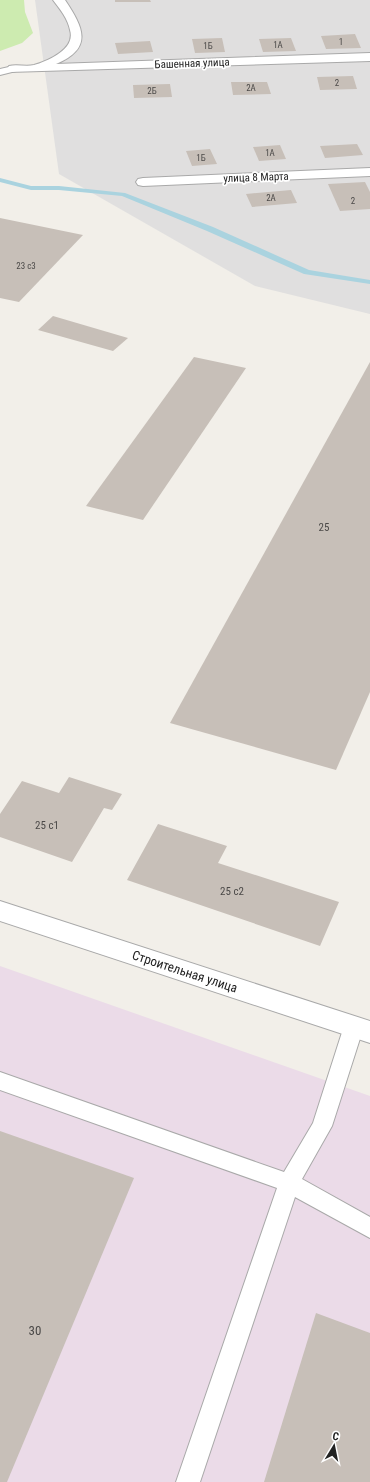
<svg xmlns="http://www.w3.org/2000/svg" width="370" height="1482" viewBox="0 0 370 1482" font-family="'Roboto Condensed',sans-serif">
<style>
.residential{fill:#e0dfdf}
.industrial{fill:#ebdbe8}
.grass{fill:#cdebb0}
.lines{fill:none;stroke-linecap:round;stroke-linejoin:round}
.stream{fill:#aad3df;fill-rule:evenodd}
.building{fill:#c7bfb8}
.lane-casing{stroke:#a9a9a9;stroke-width:2}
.street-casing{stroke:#a9a9a9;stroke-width:2}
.lane{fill:#fff;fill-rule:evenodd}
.street{fill:#fff;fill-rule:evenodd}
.labels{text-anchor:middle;stroke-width:3.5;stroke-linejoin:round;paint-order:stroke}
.far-number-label{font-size:9px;fill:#4b4948}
.far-street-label{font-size:11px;fill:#222;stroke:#fff}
.number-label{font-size:11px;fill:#4b4948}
.street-label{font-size:13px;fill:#222;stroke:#fff}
.near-number-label{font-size:13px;fill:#4b4948}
</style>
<rect width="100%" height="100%" fill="#f2efe9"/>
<polygon class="residential" points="35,0 370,0 370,314 255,286 59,174"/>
<polygon class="industrial" points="0,966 370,1096 370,1482 0,1482"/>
<polygon class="grass" points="0,0 24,0 25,12 33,33 22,43 0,51"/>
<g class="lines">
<polygon class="stream" points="0,178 31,186 59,186 125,193 213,227 309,270 370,280 370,284 304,274 207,231 122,196 59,190 31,190 0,182"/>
</g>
<g class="building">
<polygon points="115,0 150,0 151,2 115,2"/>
<polygon points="355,34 361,48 326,49 321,36"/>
<polygon points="222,38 225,52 195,53 192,39"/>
<polygon points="291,38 296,51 263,52 259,39"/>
<polygon points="150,41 153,52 118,54 115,43"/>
<polygon points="353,76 357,89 320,90 317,77"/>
<polygon points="231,82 267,82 271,94 233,95"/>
<polygon points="170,84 172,97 134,98 133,85"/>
<polygon points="357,144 363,155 325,158 320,146"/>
<polygon points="280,145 286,159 259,161 253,147"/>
<polygon points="210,149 217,164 192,166 186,151"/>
<polygon points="365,182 370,192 370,209 340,211 328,184"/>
<polygon points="291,190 297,203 252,207 246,194"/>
<polygon points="0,218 83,235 19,302 0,298"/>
<polygon points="53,316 128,338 113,351 38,330"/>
<polygon points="194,357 246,368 143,520 86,506"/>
<polygon points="370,362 370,692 336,770 170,723"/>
<polygon points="69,777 122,794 112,810 104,808 72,862 0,837 0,814 22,781 59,793"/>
<polygon points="158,824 227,846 218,863 339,902 320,946 127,880"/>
<polygon points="0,1131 134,1178 7,1482 0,1482"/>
<polygon points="316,1313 370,1333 370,1482 264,1482"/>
</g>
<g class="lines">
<defs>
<g id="lane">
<polygon points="13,66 17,69 16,71 0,75 0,69"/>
<polygon points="354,1018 361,1020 364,1026 332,1126 302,1179 370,1217 370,1238 295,1197 200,1482 176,1482 277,1188 0,1090 0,1072 284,1172 313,1123 344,1026 347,1020"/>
</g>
<g id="street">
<path d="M53,0H65C83,27 94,48 56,64L370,53V61L9,72L7,69L9,66C17,64 26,67 34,65C48,61 76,49 70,30C68,19 60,9 53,0Z"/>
<polygon points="370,168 370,176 143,186 138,185 136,182 138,179 143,178"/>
<polygon points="0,901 370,1021 370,1043 0,921"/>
</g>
</defs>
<use href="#lane" class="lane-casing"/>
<use href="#street" class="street-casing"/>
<use href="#lane" class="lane"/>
<use href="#street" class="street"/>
</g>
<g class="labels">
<g class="far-number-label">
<text x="341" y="45">1</text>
<text x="278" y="48">1А</text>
<text x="208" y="49">1Б</text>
<text x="337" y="86">2</text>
<text x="251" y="91">2А</text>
<text x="152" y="94">2Б</text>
<text x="270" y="156">1А</text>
<text x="201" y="161">1Б</text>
<text x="271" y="201">2А</text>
<text x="353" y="204">2</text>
<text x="26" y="269">23 с3</text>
</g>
<g class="far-street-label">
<text transform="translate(192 63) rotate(-2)" y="4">Башенная улица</text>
<text transform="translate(256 177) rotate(-2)" y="4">улица 8 Марта</text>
</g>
<g class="number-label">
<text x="324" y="531">25</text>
<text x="47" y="829">25 с1</text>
<text x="232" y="895">25 с2</text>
</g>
<g class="street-label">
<text transform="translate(185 971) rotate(18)" y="5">Строительная улица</text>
</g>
<g class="near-number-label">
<text x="35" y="1335">30</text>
</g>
</g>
<g transform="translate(334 1446) rotate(10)" stroke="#ffffff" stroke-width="3" paint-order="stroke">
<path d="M0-3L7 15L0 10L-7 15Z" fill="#222222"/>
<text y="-6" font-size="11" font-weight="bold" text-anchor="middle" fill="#222222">С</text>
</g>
</svg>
